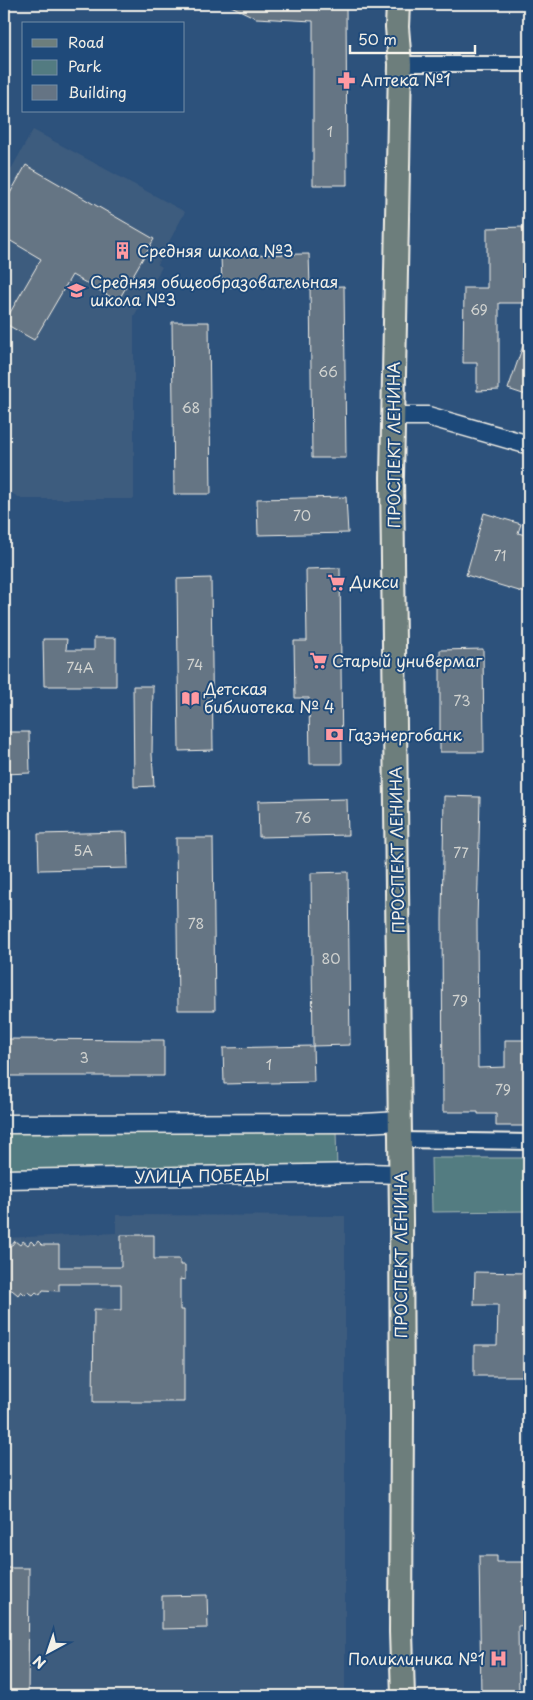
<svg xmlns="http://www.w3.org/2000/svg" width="533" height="1700" viewBox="0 0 533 1700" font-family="'Playpen Sans',sans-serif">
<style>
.built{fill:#3e5c7e}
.green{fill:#537b81;stroke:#a4b6b4}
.building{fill:#657484;stroke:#f4f1e8}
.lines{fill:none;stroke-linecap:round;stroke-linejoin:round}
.minor-casing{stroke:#f4f1e8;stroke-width:18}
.tertiary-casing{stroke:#f4f1e8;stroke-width:21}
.primary-casing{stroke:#f4f1e8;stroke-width:26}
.minor{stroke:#1f4a7a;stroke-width:14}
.tertiary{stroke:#1f4a7a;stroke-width:18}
.primary{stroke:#6d7e7c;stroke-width:22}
.labels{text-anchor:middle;stroke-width:4;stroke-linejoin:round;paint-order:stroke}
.number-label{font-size:14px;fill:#d0d2cf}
.poi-label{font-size:16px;fill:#f4f1e8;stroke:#1f4a7a;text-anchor:start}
.street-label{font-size:16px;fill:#f4f1e8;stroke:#1f4a7a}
</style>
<rect width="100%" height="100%" fill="#2d527c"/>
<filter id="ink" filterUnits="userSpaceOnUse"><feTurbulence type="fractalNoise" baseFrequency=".02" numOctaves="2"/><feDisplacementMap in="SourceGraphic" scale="10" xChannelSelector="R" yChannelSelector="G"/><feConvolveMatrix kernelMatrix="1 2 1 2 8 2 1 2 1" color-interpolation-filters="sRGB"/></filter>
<g filter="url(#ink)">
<g class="built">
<polygon points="33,130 185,212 157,264 162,267 134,316 134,499 22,499 4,489 4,182"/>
<polygon points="116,1215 345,1216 345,1696 4,1696 4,1238 116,1233"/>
</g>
<g class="green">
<polygon points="336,1131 337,1170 4,1170 4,1133"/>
<polygon points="431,1158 529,1158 529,1211 432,1212"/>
</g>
<g class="building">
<polygon points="227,4 346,4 347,185 313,185 313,21 256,18"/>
<polygon points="26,165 154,239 118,301 72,275 34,340 4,323 41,259 4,237 4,204"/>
<polygon points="523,227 522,229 529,229 529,245 523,245 523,303 499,303 499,390 477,391 477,363 463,363 464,288 487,288 487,228"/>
<polygon points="309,254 310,287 222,287 221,255"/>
<polygon points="344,286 346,458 312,458 310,287"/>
<polygon points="172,322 209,322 211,494 174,494"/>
<polygon points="527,334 529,334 529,396 508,389"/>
<polygon points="346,497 348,533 258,535 257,499"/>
<polygon points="484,513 521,524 518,533 529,536 529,594 466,575"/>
<polygon points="340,568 342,764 310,764 309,698 295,698 294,641 307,641 306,569"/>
<polygon points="211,578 213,750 179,751 177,579"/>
<polygon points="94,638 116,638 116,686 44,686 43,639 67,639 66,650 94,650"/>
<polygon points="483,649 484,752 440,752 440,650"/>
<polygon points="133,686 153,686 152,754 154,786 134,787"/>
<polygon points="4,732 29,732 30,773 4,774"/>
<polygon points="444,796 480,797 477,923 478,1068 505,1067 505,1040 529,1040 529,1126 496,1126 496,1114 478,1114 478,1112 443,1112 442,920"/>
<polygon points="347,799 348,835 259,837 258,801"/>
<polygon points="127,832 128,868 39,870 38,834"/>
<polygon points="176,838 213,838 215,1010 178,1010"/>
<polygon points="348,872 350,1045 313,1046 311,873"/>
<polygon points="4,1039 164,1040 164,1076 4,1076"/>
<polygon points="313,1046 314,1082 224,1084 223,1048"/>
<polygon points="121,1235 154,1235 154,1259 180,1259 180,1265 185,1265 185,1280 180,1279 180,1310 184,1310 184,1402 93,1402 94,1309 121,1310 121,1284 59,1284 59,1291 43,1290 40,1295 36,1292 33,1295 28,1292 25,1295 21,1291 18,1295 12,1290 4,1290 4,1245 12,1245 15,1241 20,1245 23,1241 28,1245 31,1241 35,1245 38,1241 42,1245 59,1245 59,1267 121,1267"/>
<polygon points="475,1272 527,1273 527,1376 474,1376 474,1345 497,1345 498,1305 474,1305"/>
<polygon points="479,1556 497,1556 497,1562 529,1562 529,1625 518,1626 519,1696 481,1696"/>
<polygon points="4,1568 29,1568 28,1696 4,1696"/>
<polygon points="207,1595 208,1628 162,1629 162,1596"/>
</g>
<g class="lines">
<defs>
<g id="minor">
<polyline points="400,64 529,64"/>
<polyline points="400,1140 529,1142"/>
</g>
<g id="tertiary">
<polyline points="393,416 428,416 529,445"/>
<polyline points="4,1124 364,1123 400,1121"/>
<polyline points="4,1179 365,1173 401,1174"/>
</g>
<polyline id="primary" points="398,4 397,27 400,64 392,478 401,1219 402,1414 401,1632 403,1696"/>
</defs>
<use href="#minor" class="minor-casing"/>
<use href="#tertiary" class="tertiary-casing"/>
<use href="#primary" class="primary-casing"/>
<use href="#minor" class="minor"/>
<use href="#tertiary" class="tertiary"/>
<use href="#primary" class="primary"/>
</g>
</g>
<defs>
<symbol id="pharmacy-bare" viewBox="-9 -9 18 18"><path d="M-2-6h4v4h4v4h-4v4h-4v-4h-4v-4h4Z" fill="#ff9aa2" stroke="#1f4a7a" stroke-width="2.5" paint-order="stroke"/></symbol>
<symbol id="building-bare" viewBox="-9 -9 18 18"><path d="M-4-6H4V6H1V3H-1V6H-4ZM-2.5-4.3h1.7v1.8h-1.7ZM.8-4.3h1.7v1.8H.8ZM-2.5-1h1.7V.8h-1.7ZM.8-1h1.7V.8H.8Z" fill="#ff9aa2" stroke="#1f4a7a" stroke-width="2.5" paint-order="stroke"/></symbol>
<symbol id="school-bare" viewBox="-9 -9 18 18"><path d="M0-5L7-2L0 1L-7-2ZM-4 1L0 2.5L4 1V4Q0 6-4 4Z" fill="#ff9aa2" stroke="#1f4a7a" stroke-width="2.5" paint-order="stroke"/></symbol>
<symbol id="supermarket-bare" viewBox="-9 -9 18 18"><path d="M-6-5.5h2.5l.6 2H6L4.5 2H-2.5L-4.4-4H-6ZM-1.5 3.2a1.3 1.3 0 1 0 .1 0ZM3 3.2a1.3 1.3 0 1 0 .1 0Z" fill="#ff9aa2" stroke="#1f4a7a" stroke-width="2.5" paint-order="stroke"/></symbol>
<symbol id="library-bare" viewBox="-9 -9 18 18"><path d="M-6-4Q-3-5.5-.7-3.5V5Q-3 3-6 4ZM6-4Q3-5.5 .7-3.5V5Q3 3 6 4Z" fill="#ff9aa2" stroke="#1f4a7a" stroke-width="2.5" paint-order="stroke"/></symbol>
<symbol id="bank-bare" viewBox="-9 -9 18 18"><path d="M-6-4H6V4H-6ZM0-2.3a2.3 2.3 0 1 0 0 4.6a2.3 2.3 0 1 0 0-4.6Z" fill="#ff9aa2" stroke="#1f4a7a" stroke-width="2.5" paint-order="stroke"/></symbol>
<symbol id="hospital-bare" viewBox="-9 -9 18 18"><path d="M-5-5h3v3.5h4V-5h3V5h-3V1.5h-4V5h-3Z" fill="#ff9aa2" stroke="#1f4a7a" stroke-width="2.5" paint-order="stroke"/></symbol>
</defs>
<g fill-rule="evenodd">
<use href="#pharmacy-bare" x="334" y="68" width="25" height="25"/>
<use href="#building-bare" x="110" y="238" width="25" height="25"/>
<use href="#school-bare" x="64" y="278" width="25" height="25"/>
<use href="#supermarket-bare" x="324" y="570" width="25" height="25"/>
<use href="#supermarket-bare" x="306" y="648" width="25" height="25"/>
<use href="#library-bare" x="178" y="686" width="25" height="25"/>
<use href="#bank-bare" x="322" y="722" width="25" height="25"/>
<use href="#hospital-bare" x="486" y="1646" width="25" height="25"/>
</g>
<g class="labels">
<g class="number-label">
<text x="330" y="137">1</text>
<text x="479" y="315">69</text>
<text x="328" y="377">66</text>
<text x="191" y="413">68</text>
<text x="302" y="521">70</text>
<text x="500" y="561">71</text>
<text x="195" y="670">74</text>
<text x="80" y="673">74А</text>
<text x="462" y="706">73</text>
<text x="303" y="823">76</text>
<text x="83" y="856">5А</text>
<text x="461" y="858">77</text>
<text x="196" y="929">78</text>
<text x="331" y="964">80</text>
<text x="460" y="1006">79</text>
<text x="84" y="1063">3</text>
<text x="269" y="1070">1</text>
<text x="503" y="1095">79</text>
</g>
<g class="poi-label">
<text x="361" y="86">Аптека №1</text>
<text x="137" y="257">Средняя школа №3</text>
<text x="90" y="288">Средняя общеобразовательная<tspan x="90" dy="18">школа №3</tspan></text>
<text x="350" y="588">Дикси</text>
<text x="332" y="667">Старый универмаг</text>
<text x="204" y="695">Детская<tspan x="204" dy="18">библиотека № 4</tspan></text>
<text x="348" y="741">Газэнергобанк</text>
<text x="485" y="1665" text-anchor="end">Поликлиника №1</text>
</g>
<g class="street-label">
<text transform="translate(394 445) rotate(-90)" y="6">ПРОСПЕКТ ЛЕНИНА</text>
<text transform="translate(397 850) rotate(-91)" y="6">ПРОСПЕКТ ЛЕНИНА</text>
<text transform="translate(202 1176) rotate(-1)" y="6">УЛИЦА ПОБЕДЫ</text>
<text transform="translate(401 1255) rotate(-90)" y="6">ПРОСПЕКТ ЛЕНИНА</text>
</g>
</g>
<rect width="533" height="1700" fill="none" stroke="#1f4a7a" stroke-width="20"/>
<rect x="10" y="10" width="513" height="1680" fill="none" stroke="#f4f1e8" stroke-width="2" filter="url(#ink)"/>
<rect x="22" y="22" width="162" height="90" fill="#1f4a7a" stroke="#748da6"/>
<rect x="32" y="39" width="25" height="8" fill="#6d7e7c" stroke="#748da6"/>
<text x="68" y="48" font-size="15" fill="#f4f1e8">Road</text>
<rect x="32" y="60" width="25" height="15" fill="#537b81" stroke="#748da6"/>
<text x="68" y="72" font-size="15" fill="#f4f1e8">Park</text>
<rect x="32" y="85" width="25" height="15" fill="#657484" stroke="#748da6"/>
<text x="68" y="98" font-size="15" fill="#f4f1e8">Building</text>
<g transform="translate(48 1652) rotate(220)" stroke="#1f4a7a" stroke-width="4" paint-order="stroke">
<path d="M0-4L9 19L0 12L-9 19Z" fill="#f4f1e8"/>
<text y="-8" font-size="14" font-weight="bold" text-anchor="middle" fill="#f4f1e8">N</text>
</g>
<path d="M350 45v8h125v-8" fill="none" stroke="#f4f1e8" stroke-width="2.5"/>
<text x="358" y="45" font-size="15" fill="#f4f1e8" stroke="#1f4a7a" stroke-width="4" paint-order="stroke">50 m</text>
</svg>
